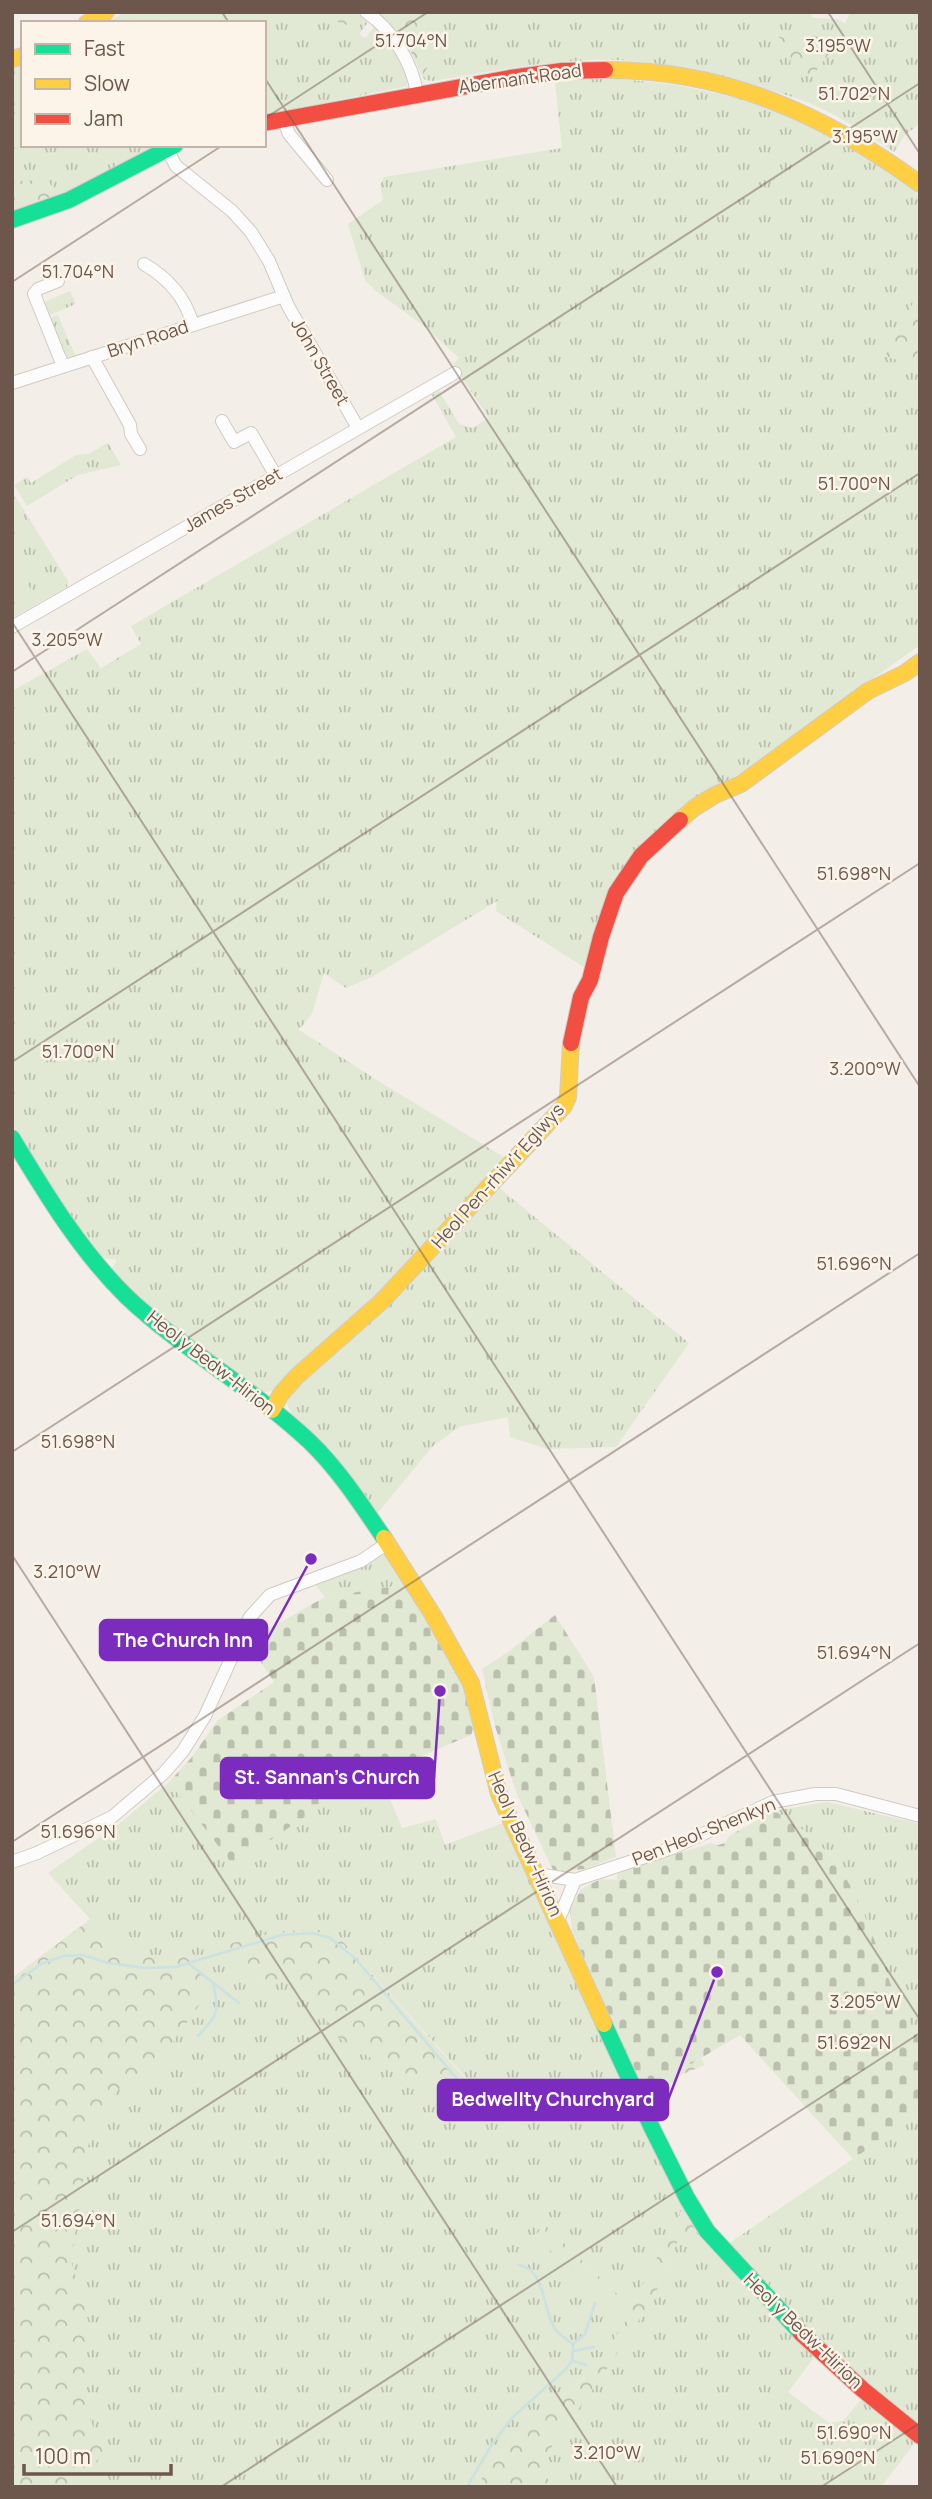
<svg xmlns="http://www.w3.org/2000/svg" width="932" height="2499" viewBox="0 0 932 2499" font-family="Manrope,sans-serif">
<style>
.grass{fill:url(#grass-tufts);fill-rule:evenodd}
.forest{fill:url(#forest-crowns)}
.cemetery{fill:url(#cemetery-stones)}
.pitch{fill:#e1e8d4}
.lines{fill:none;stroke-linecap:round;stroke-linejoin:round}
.stream{stroke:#cbe1e2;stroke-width:2.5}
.street-casing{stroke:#d1cac3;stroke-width:14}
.fast-casing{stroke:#d2cbc5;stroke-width:18}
.slow-casing{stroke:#d2cbc5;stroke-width:18}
.jam-casing{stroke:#d2cbc5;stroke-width:18}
.street{stroke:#fdfcfc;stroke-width:12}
.fast{stroke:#16e098;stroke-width:16}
.slow{stroke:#ffcf43;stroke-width:16}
.jam{stroke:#f24e42;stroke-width:16}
.ticks{fill:none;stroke:#6d574c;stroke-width:2;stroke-opacity:0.45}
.labels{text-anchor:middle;stroke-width:5;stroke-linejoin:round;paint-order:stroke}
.street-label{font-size:18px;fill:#6d574c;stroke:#fcf4e8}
.ticks-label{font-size:18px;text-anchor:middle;fill:#6d574c;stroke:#fcf4e8;stroke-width:5;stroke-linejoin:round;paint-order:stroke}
.leader{fill:none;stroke:#7b2cbf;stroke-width:2.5}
.callout-dot{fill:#7b2cbf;stroke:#fcf4e8;stroke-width:2.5}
.callout{fill:#7b2cbf;stroke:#7b2cbf;stroke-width:2.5}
.callout-label{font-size:19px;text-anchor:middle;font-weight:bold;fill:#fff}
</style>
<defs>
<pattern id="grass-tufts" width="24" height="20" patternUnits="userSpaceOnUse" patternTransform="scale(1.75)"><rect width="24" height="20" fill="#e1e8d4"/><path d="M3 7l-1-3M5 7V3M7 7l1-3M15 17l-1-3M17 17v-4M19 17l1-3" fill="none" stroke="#bbbfae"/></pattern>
<pattern id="forest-crowns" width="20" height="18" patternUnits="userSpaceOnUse" patternTransform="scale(1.75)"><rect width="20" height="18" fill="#e1e8d4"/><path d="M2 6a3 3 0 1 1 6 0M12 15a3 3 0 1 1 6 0" fill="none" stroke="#bbbfae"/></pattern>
<pattern id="cemetery-stones" width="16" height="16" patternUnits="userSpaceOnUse" patternTransform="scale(1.75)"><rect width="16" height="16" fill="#e1e8d4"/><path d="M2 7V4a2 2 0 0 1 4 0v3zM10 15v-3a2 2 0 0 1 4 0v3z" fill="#bbbfae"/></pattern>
</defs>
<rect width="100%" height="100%" fill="#f4eee8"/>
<g class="grass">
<path d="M176,12H310L350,26L360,21L358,14L368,22L359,34L365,38L375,26C388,42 409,64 407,86L264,115V23H157Z"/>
<path d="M421,12H810L813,18L838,19L845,24L850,12H920V123L904,136L894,152C868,135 841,116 811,104C790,95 767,89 745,83C695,70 644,58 592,60C538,62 486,72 433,81L425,80L422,76L437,53L420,15Z"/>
<path d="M589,78C657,79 719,90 784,113C805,120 826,134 846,144C872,158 902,173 920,198V291L885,356L920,367V645L736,776L682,806L642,845L616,880L597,920L587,969L496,911L497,901L372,977L346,988L324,973L312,1014L299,1030L388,1087L507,1159L378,1297L274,1390L263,1393L154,1311L111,1270L117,1260L102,1258L65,1209L12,1123V691L87,649L101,668L141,644L131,626L456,437L432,395L439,391L459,424L472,428L489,418L453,364L459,358L424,326L376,291L365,280L348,224L383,200L380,186L384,177L562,148L555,82Z"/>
<polygon points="23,107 23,145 156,145 60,196 21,181 12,184 12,108"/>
<polygon points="70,291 76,304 47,316 42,303"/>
<polygon points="58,315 75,355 67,358 48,319"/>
<polygon points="108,443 121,465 78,475 27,506 14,485 27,477 31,483 76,455 88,454"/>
<polygon points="12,491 68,581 67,587 12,618"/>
<polygon points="498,1187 689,1343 616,1447 547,1449 510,1437 508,1417 459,1427 432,1447 377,1514 294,1419 287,1404 292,1389"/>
<polygon points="379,1555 388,1555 409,1584 325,1597 314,1583"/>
<path d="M379,1772L402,1828L436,1819L445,1845L503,1823L683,2207L631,2307L545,2225L535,2236L627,2319L608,2349L584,2378L501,2449L476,2487H12V1978L90,1919L48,1873L119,1824L169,1782L233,1865L348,1787ZM336,1934L460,2071L479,2094L457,2101L441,2085L386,2067L337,2037L305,1990L294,1982L257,1979L218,1947Z"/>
<path d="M827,1802L920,1824V2041C863,1954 877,1868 774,1811Z"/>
<polygon points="920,2113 920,2429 841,2364 774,2298 728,2244"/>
<polygon points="692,2227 716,2254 816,2355 788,2392 829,2423 843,2421 865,2395 917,2440 881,2487 518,2487 605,2372 655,2295 678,2240"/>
</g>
<g class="forest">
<polygon points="126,12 176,12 157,23 104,23"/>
<polygon points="310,12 355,12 358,14 360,21 356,26 350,26"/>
<polygon points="378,12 421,12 425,27 438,37 437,53 422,76 411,52"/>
<polygon points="814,26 827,34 827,42 833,48 811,78 806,76 798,79 789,75 791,57 780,58 778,50 779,36 788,40"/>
<polygon points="23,65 23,107 12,108 12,69"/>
<polygon points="47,180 60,196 12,211 12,184 21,181"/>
<polygon points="919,291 920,291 920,367 885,356"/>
<polygon points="91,1919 120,1948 154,1956 184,1955 212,1987 150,2074 123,2084 92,2121 71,2261 92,2334 84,2366 91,2421 103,2451 80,2487 12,2487 12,1978"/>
<polygon points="320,1930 336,1934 479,2094 457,2101 441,2085 386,2067 337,2037 305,1990 294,1982 257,1979 217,1947 279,1931"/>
<polygon points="701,2058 705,2065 683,2074 648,2101 643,2092"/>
<polygon points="683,2207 696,2231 692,2227 678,2240 655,2295 605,2372 548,2452 548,2487 476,2487 501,2449 584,2378 608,2349 627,2319 535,2237 545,2225 631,2307"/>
</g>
<g class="cemetery">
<polygon points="409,1584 466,1685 475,1725 471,1735 349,1787 233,1865 169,1782 192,1757 217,1721 274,1682 247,1641 325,1597"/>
<polygon points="555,1615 594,1677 616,1857 585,1869 554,1872 516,1792 495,1726 482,1669 508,1652"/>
<path d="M774,1811C855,1856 864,1918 896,1997C901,2009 918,2033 920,2044C922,2066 920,2091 920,2113L853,2159L740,2035L643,2092L572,1931L570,1909L581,1889L601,1879L617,1880V1875L627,1869L711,1843L718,1845L725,1843L729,1836Z"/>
</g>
<polygon class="pitch" points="12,558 32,591 12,603"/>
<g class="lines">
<g class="stream">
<polyline points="188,1963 239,2003"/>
<polyline points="12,1985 41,1964 63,1956 83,1955 108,1963 145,1968 175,1967 282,1935 312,1933 330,1938 355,1958 458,2080"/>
<path d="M198,2036C217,2015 220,2013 213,1984"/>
<polyline points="573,2344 585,2334 595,2303"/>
<polyline points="573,2351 594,2347"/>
<polyline points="573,2361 586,2365"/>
<path d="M467,2487L492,2444L513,2417L566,2369L572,2361L573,2344C568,2340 560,2335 556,2330C542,2312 547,2270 519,2265"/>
</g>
<defs>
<g id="street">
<path d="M366,12C392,29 413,64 417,94"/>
<polyline points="283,119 289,134 327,180"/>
<polyline points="167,149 176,166 232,211 251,232 269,261 288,306 358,428"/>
<path d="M144,264C169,279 185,297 193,325"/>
<polyline points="58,281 38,289 34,294 63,366"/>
<polyline points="92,357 130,425 131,434 140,449"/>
<polyline points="12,383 284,296"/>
<polyline points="222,421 234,442 251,433 276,476"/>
<polyline points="12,627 455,373"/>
<polyline points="12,1862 37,1853 112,1817 164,1773 183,1751 205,1716 250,1617 270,1595 361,1561 388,1543"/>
<polyline points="537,1874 575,1880 672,1848 773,1802 815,1794 836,1794 920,1816"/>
<polyline points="558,1921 575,1880"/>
</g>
<g id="fast">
<polyline points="12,220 69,200 175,145"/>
<path d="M12,1138C46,1194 80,1251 127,1297C183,1350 253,1388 310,1442C339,1470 361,1504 384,1538"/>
<polyline points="604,2024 652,2128 687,2198 707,2231 801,2333"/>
</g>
<g id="slow">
<polyline points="87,23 106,12"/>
<polyline points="12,59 23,56"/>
<path d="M605,70C724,69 826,115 920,184"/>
<polyline points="680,820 694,808 715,795 741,784 868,691 905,673 920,662"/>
<polyline points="272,1410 281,1394 296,1377 382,1301 564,1106 568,1097 571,1043"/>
<polyline points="384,1538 433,1615 471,1683 499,1794 604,2024"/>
</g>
<g id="jam">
<polyline points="264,123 510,78 562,71 605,70"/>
<polyline points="571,1043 581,997 590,980 601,937 616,893 641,856 680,820"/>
<polyline points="801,2333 862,2389 920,2436"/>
</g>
</defs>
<use href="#street" class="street-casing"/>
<use href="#fast" class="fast-casing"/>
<use href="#slow" class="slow-casing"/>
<use href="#jam" class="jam-casing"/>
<use href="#street" class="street"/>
<use href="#fast" class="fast"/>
<use href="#slow" class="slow"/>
<use href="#jam" class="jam"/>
</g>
<path class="ticks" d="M222,12L229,23M828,12L920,154M264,77L920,1087M264,119L428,12M12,282L223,145M12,622L920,2020M12,672L920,83M12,1062L920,473M12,1452L920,863M12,1555L617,2487M12,1842L920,1253M12,2232L920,1643M221,2487L920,2033M821,2487L920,2423"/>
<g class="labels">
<g class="street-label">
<text transform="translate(520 79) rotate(-8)" y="6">Abernant Road</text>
<text transform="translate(148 339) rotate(-18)" y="6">Bryn Road</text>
<text transform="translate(320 362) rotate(60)" y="6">John Street</text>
<text transform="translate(233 500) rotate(-30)" y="6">James Street</text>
<text transform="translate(498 1176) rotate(-48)" y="6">Heol Pen-rhiw'r Eglwys</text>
<text transform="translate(211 1363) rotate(38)" y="6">Heol y Bedw-Hirion</text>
<text transform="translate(704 1832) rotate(-22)" y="6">Pen Heol-Shenkyn</text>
<text transform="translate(525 1844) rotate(66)" y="6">Heol y Bedw-Hirion</text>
<text transform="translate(803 2331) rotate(44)" y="6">Heol y Bedw-Hirion</text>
</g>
</g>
<g class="ticks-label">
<text x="411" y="47">51.704°N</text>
<text x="838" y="52">3.195°W</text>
<text x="854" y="100">51.702°N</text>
<text x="865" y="143">3.195°W</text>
<text x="78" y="278">51.704°N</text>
<text x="854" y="490">51.700°N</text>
<text x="67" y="646">3.205°W</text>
<text x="854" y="880">51.698°N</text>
<text x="78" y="1058">51.700°N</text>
<text x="865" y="1075">3.200°W</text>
<text x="854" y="1270">51.696°N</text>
<text x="78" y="1448">51.698°N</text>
<text x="67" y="1578">3.210°W</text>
<text x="854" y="1659">51.694°N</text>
<text x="78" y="1838">51.696°N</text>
<text x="865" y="2008">3.205°W</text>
<text x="854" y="2049">51.692°N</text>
<text x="78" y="2227">51.694°N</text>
<text x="854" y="2439">51.690°N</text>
<text x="607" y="2459">3.210°W</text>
<text x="838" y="2464">51.690°N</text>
</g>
<path class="leader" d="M311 1559L267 1640M440 1691L434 1778M717 1972L668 2100"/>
<g class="callout-dot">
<circle cx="311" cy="1559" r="7"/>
<circle cx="440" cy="1691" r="7"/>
<circle cx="717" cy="1972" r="7"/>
</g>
<g class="callout">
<rect x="100" y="1620" width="167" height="40" rx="7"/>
<rect x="221" y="1758" width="213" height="40" rx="7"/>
<rect x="438" y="2080" width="230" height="40" rx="7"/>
</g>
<g class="callout-label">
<text x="183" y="1647">The Church Inn</text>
<text x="327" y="1784">St. Sannan's Church</text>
<text x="553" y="2106">Bedwellty Churchyard</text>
</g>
<rect width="932" height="2499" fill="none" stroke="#6d574c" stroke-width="28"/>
<rect x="21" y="21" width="245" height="126" fill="#fcf4e8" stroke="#c3b5aa" stroke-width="2"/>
<rect x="35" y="44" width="35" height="10" fill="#16e098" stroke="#c3b5aa" stroke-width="2"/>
<text x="84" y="56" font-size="21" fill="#6d574c">Fast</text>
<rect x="35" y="79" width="35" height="10" fill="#ffcf43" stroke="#c3b5aa" stroke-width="2"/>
<text x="84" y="91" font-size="21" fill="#6d574c">Slow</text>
<rect x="35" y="114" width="35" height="10" fill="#f24e42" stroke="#c3b5aa" stroke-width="2"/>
<text x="84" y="126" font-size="21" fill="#6d574c">Jam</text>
<path d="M24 2464v10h147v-10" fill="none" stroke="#6d574c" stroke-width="3.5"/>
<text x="35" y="2464" font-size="21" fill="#6d574c" stroke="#fcf4e8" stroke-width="5" paint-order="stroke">100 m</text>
</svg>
